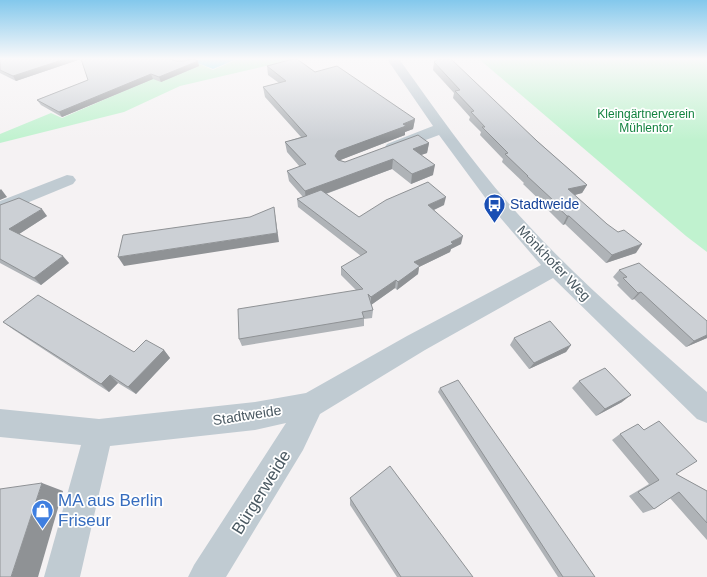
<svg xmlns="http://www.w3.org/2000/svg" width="707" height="577" viewBox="0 0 707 577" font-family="Helvetica,sans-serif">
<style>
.green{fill:#c0f2cf}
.water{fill:#8ce6f1}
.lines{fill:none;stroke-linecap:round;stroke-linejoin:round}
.minor{fill:#c0cbd2;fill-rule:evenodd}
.wall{fill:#afb3b7}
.shaded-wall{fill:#8f9295}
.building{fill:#ccd0d5;stroke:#8f9295}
.labels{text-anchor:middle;stroke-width:3.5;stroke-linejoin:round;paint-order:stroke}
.far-park-label{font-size:12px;fill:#138340;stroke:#fff}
.transit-label{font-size:14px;fill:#164399;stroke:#fff;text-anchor:start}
.street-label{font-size:14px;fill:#495861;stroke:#fff}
.near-street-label{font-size:17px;fill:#495861;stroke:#fff}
.near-shop-label{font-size:17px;fill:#366cbe;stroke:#fff;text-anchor:start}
</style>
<rect width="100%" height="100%" fill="#f5f2f3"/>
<g class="green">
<polygon points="238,59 295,59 180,86 124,112 0,143 0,134 51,113 62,118 193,61 213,70"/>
<polygon points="479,59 707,59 707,252 686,236"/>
</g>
<polygon class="water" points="201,59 237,59 213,69 195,62"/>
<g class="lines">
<g class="minor">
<path d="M168,59H196C189,67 175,67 168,59Z"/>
<path d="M387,59H399C440,116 480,174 529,226C584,286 647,338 707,392V423L697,419L553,278L425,350L320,414L303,450L226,577H188L194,565L286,423L255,430L110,446L80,577H44L81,445L0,437V409L99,419L255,402L306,393L407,336L541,265L498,215L439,135L399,150L393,152L387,150L385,147L387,144L433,126Z"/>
<polygon points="67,175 73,176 76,180 73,184 0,214 0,201"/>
</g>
</g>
<g class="wall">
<polygon points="0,59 170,59 176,61 199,66 161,82 153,79 62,117 41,105 37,100 88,80 81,59 16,81 0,73"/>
<polygon points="434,62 537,141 587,185 582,193 574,195 636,253 606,263 565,224 563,225 548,210 549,209 523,184 524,183 502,162 503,159 480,135 481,132 469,120 470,117 453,98 454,93 433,70"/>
<polygon points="267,66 315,72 415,119 413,129 405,132 405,135 340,160 345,162 429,143 427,153 421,155 433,175 411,184 392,169 326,194 359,217 444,205 434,210 461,244 451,249 450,252 419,267 418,274 397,290 395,288 371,305 373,310 372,318 364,319 364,326 242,346 239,339 356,290 341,275 341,267 361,256 298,207 297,199 303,197 289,181 287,171 300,167 287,152 285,142 301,137 265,97 263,87 279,83 268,75"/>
<polygon points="0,205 47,216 19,234 69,263 41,285 0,263"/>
<polygon points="619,270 707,321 707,338 686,347 634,299 632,300 617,285 619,283 613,277"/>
<polygon points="3,322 134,352 164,350 170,358 136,394 118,383 109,392 14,330"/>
<polygon points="514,338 571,345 566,352 529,369 510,345"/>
<polygon points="579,381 622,402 596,416 572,388"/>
<polygon points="440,388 595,577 558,577 438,392"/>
<polygon points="620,434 676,474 707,491 707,540 670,498 654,509 643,513 629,496 649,484 612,440"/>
<polygon points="350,498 473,577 397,577 350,505"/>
</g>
<g class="shaded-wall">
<polygon points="65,59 81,59 16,81 13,76"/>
<polygon points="198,61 199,66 161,82 159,77"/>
<polygon points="151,74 153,79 62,117 59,112"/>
<polygon points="415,119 413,129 405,132 405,135 338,161 335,156 338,151 403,124"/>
<polygon points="429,143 427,153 412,158 413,149"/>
<polygon points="393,159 392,169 306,201 305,191"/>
<polygon points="435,165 433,175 411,184 412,174"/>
<polygon points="587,185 582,193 564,198 568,189"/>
<polygon points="1,189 7,197 0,200 0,190"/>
<polygon points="446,197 444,205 427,213 428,205"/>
<polygon points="274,207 279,242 124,266 118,257 277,233"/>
<polygon points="42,209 47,216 16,236 9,229"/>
<polygon points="567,216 569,216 565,224 563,225"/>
<polygon points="463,236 461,244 451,249 450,252 419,267 418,274 397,290 398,282 414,262 451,242"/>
<polygon points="642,244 636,253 606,263 612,255"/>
<polygon points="63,256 69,263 41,285 34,278"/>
<polygon points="396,280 395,288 371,305 371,297"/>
<polygon points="641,292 634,299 632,300 638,293"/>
<polygon points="707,335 707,338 686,347 694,341"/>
<polygon points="571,345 566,352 529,369 534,363"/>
<polygon points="164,350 170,358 136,394 128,387"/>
<polygon points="110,375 118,383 109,392 101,384"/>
<polygon points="631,395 622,402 596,416 605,409"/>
<polygon points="42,483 63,491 38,577 11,577"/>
</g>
<g class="building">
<polygon points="0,59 65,59 13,76 0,70"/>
<polygon points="81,59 170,59 176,61 185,61 191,59 193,59 198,61 159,77 151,74 59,112 37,100 88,80"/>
<polygon points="293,59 297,59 315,72 337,66 415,119 403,124 406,126 338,151 335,156 338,160 345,162 418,135 429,143 413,149 435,165 412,174 393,159 305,191 287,171 306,164 285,142 307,136 263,87 286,81 267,66"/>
<polygon points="438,59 451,59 537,141 587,185 568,189 607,224 618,232 624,230 642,244 612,255 569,216 567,216 552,202 554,201 527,176 528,176 505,154 508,153 482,127 485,127 471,112 474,111 455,91 460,90 434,62"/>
<polygon points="428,182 446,197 428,205 463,236 451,242 453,244 414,262 420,266 398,282 396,280 371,297 368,294 373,310 362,312 364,318 239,339 238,309 363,289 341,267 367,252 297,199 321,190 359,217 386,200"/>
<polygon points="19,198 42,209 9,229 63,256 34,278 0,259 0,205"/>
<polygon points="274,207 277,233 118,257 123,235 250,217"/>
<polygon points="639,263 707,321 707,335 694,341 641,292 638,293 623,278 627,277 619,270"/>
<polygon points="38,295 134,352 146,340 164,350 128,387 110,375 101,384 3,322"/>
<polygon points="550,321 571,345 534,363 514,338"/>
<polygon points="605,368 631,395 605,409 579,381"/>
<polygon points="458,380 595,577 563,577 440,388"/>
<polygon points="659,421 697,461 676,474 707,491 707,523 679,492 654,509 638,492 659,480 620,434 638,424 644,430"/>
<polygon points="390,466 473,577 401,577 350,498"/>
<polygon points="42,483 11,577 0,577 0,489"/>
</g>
<linearGradient id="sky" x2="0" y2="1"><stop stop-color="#83c8ec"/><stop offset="0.42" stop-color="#faf9fa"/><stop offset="1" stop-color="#faf9fa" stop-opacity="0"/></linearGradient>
<rect width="707" height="140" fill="url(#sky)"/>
<defs>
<symbol id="bus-pin" viewBox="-11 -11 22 30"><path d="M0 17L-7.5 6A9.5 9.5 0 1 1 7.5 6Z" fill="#1a4fb4" stroke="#fff"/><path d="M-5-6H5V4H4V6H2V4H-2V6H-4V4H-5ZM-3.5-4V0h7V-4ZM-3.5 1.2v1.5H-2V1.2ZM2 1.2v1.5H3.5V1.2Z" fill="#fff"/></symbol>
<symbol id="shop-pin" viewBox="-11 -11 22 30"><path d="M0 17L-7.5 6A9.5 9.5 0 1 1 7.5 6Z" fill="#3f7fe0" stroke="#fff"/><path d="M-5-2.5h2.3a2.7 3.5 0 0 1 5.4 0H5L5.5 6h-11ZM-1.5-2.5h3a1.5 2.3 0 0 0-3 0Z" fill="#fff"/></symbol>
</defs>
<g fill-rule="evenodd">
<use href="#bus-pin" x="482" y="192" width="25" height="34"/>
<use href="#shop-pin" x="30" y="498" width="25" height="34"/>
</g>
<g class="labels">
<g class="far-park-label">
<text x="646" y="118">Kleingärtnerverein<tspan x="646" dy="14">Mühlentor</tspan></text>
</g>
<g class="transit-label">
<text x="510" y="209">Stadtweide</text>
</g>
<g class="street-label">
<text transform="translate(554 263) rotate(46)" y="5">Mönkhofer Weg</text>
<text transform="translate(247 415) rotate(-9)" y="5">Stadtweide</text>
</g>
<g class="near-street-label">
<text transform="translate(261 492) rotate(-58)" y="6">Bürgerweide</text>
</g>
<g class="near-shop-label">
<text x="58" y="506">MA aus Berlin<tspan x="58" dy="20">Friseur</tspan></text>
</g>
</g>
</svg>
